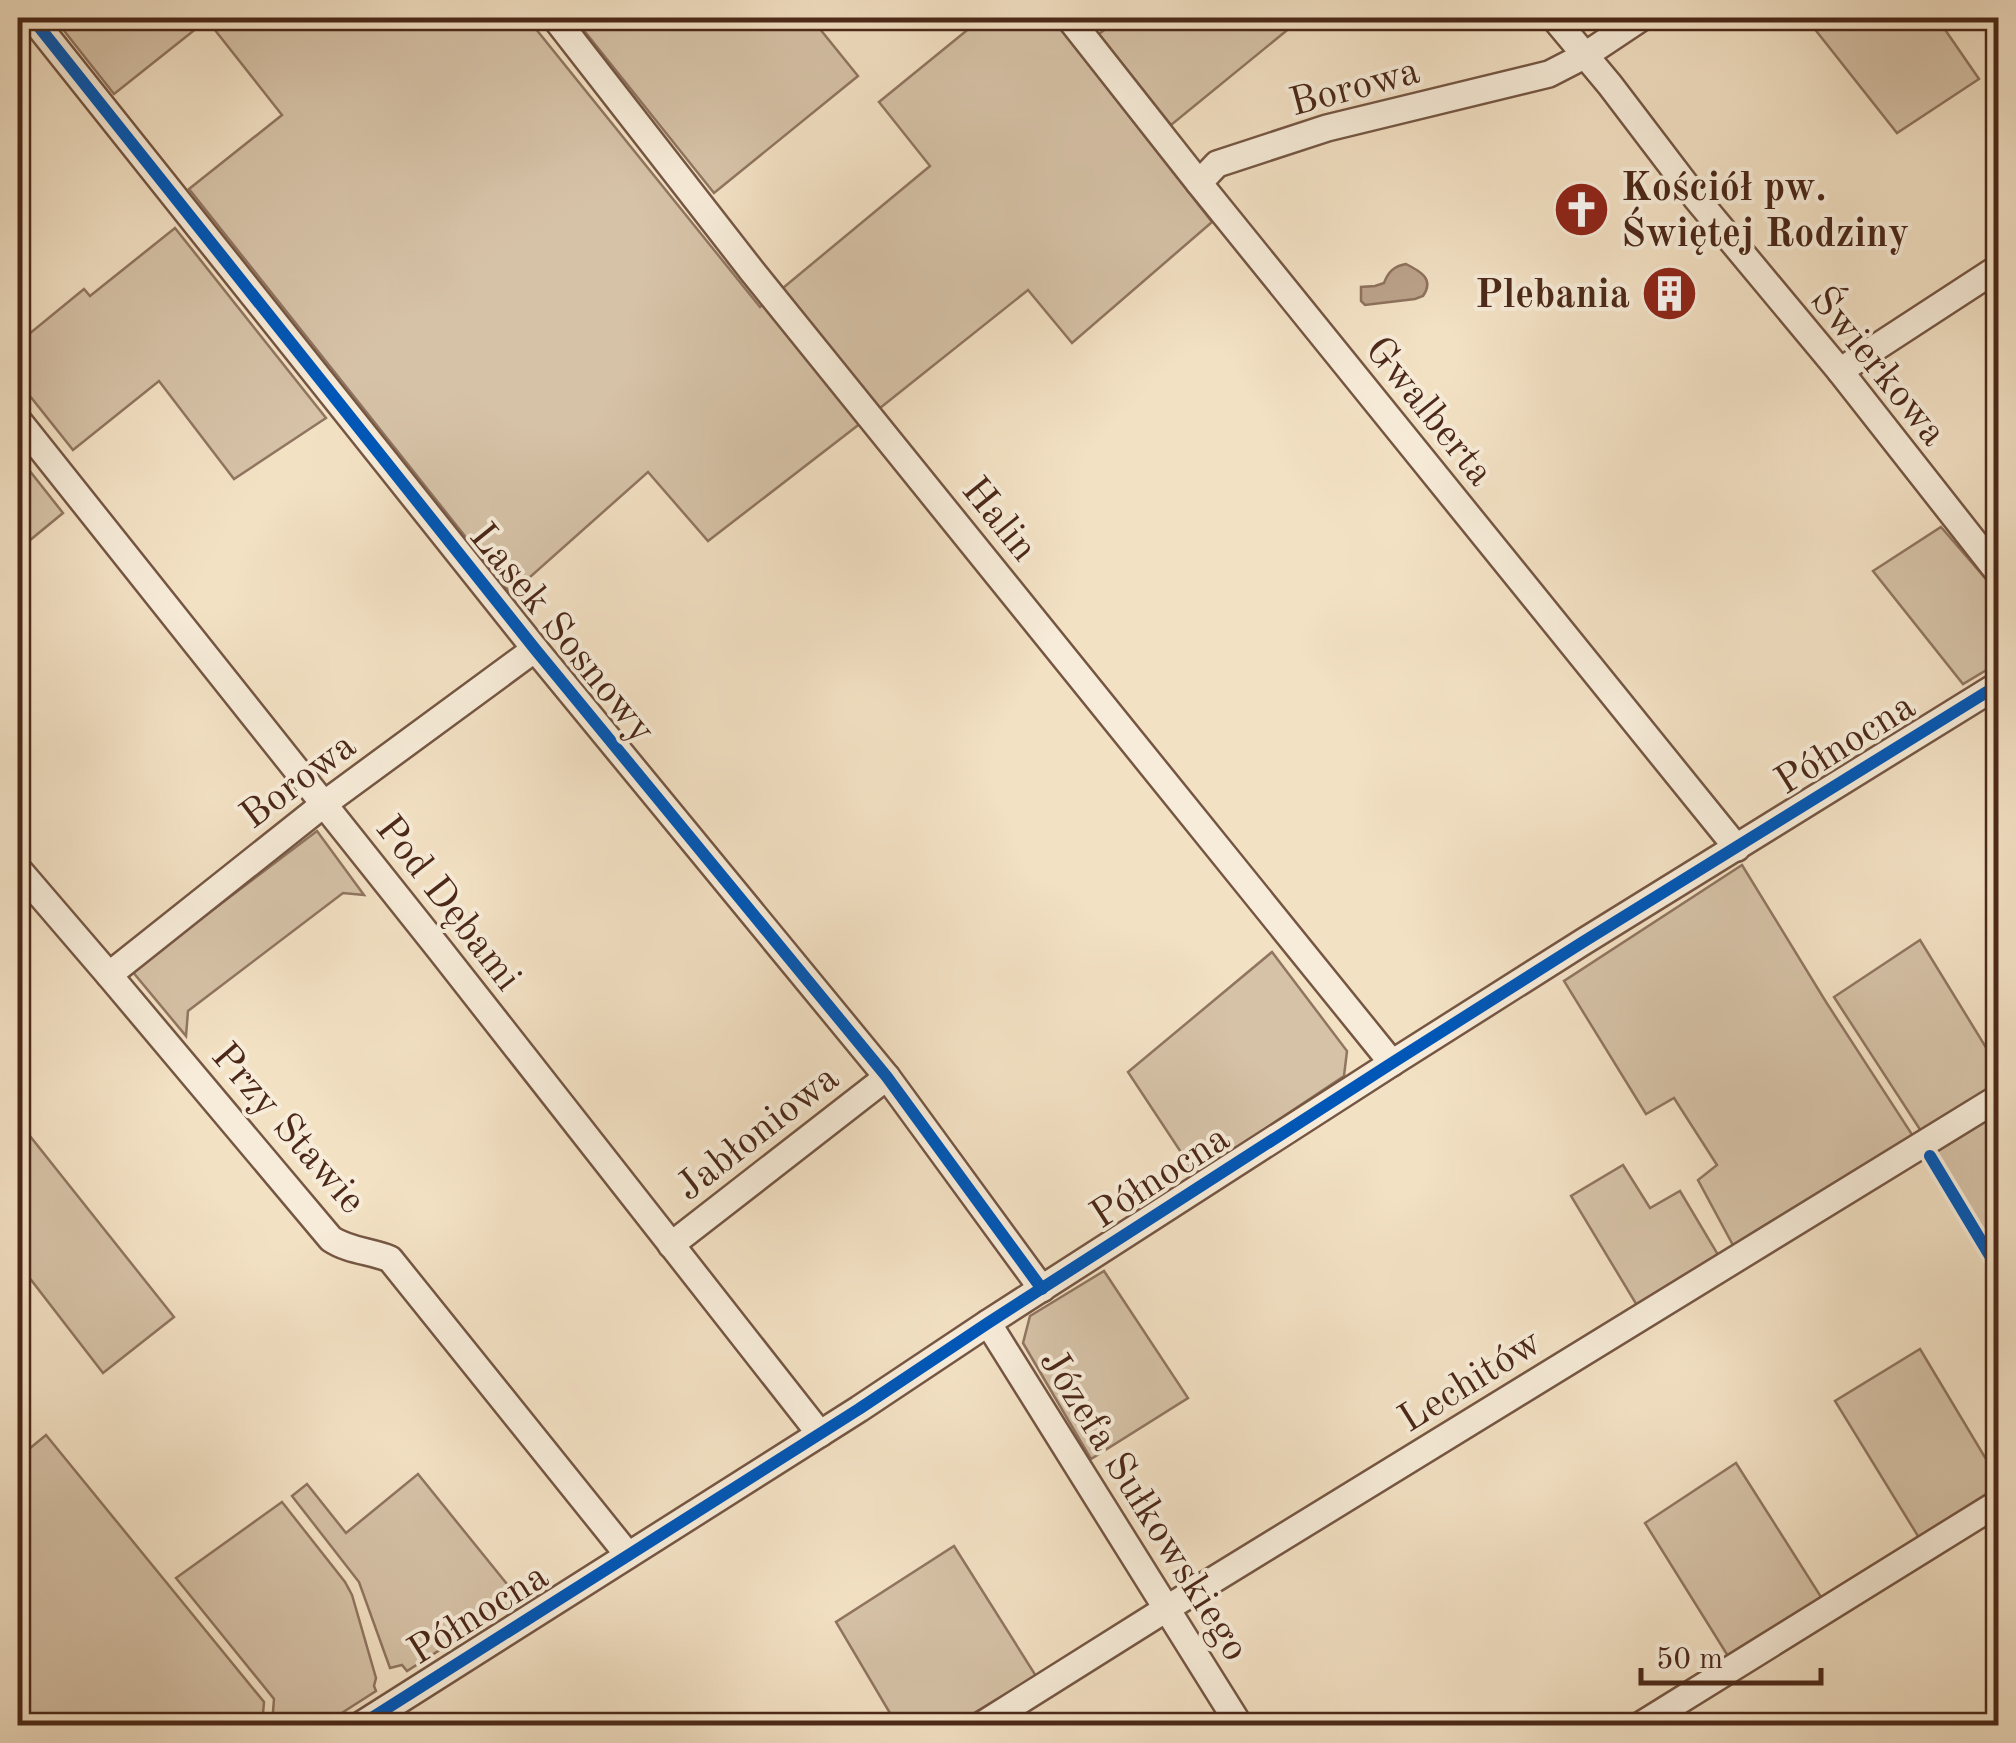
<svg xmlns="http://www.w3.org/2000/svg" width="2016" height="1743" viewBox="0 0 2016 1743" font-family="'Old Standard TT',serif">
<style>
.green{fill:#d6c2a7;stroke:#907560;stroke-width:2.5}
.water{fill:#baa28a;stroke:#8e715c;stroke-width:2.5}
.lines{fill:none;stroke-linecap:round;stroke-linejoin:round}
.minor-casing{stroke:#755643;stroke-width:30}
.minor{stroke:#f7ecd9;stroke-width:25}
.cycleway-casing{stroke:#f7ecd9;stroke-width:19}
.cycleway{stroke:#0057b8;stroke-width:12}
.labels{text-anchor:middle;stroke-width:8;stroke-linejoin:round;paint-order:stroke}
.street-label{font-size:40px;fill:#4b2818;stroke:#f7ecd9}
.poi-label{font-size:40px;font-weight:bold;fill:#4b2818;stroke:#f7ecd9;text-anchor:start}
</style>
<rect width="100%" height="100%" fill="#f3e1c4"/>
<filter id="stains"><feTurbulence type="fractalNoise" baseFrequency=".002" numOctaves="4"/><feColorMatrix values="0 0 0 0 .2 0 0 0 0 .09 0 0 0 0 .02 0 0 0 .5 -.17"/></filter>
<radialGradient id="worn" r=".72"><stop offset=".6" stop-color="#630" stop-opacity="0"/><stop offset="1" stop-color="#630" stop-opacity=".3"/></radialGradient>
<g class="green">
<polygon points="54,18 527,18 760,307 930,166 879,102 982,18 1052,18 1212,222 1072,343 1028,290 870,416 708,541 648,472 511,594 189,189 282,115 207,20 114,94"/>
<polygon points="574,18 811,18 858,76 714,193"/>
<polygon points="1120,18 1302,18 1171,125 1099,34"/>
<polygon points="1806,18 1937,18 1979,79 1897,133"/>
<polygon points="175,228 326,418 234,479 159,381 73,450 18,381 18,343 84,289 90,296"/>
<polygon points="18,456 63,513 18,550"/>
<polygon points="1941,527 1998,593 1998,663 1963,684 1873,571"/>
<polygon points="317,831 364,895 343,893 188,1011 186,1036 132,971"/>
<polygon points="1742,865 1826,1002 1913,1136 1734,1247 1698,1180 1717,1165 1674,1098 1646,1114 1564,981"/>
<polygon points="1920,940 1998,1067 1998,1083 1921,1131 1834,997"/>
<polygon points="1272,952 1347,1051 1344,1076 1196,1175 1128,1072"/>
<polygon points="1998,1114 1998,1259 1933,1154"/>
<polygon points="18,1121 174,1317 103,1373 18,1263"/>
<polygon points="1623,1165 1650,1208 1680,1191 1720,1258 1638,1307 1571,1196"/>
<polygon points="1104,1271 1188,1398 1091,1459 1023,1343 1030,1316"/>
<polygon points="1920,1349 1998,1479 1998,1491 1921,1541 1835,1401"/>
<polygon points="46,1435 264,1702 262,1725 18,1725 18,1458"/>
<polygon points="1736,1463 1823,1600 1728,1656 1645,1523"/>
<polygon points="418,1474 519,1599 407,1671 402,1665 390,1668 359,1582 292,1496 307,1484 346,1533"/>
<polygon points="282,1502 345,1582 352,1595 376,1678 374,1686 376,1691 323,1725 272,1725 274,1699 176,1578"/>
<polygon points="954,1546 1036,1676 954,1725 897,1725 836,1622"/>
</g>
<path class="water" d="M1406,264C1420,271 1435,279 1423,296L1415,299L1365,305L1361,301V287L1375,286L1384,283C1388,272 1394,266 1406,264Z"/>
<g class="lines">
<defs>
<g id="minor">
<polyline points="32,18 535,649 887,1077 1042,1289"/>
<polyline points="555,18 752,271 1392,1063"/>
<polyline points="1069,18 1199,183 1737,848"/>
<polyline points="1554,18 1610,85 1696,198 1840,371 1998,572"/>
<polyline points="1199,183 1217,164 1327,128 1549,74 1584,56 1641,18"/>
<polyline points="1840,371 1998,268"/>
<polyline points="18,420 440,950 820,1434"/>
<path d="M18,869L109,975L331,1239C349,1251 371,1251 390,1259L628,1555"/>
<polyline points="109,975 324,804 535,649"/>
<polyline points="671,1245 887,1077"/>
<polyline points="988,1323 1240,1726"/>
<polyline points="359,1726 859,1409 988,1323 1392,1063 1583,942 1998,685"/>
<polyline points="980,1726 1166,1609 1998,1098"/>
<polyline points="1639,1726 1998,1503"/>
</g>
</defs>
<use href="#minor" class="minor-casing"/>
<use href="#minor" class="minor"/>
<defs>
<g id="cycleway">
<polyline points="32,18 535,649 887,1077 1042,1289"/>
<polyline points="1930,1156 1998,1269"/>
<polyline points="359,1726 859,1409 988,1323 1392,1063 1583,942 1998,685"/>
</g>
</defs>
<use href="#cycleway" class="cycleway-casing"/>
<use href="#cycleway" class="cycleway"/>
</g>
<defs>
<symbol id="church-disc" viewBox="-11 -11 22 22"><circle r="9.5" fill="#8f2418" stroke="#f7ecd9"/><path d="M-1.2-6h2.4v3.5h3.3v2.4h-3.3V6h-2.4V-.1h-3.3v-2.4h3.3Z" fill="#fff"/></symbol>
<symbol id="building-disc" viewBox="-11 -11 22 22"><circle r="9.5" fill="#8f2418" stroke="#f7ecd9"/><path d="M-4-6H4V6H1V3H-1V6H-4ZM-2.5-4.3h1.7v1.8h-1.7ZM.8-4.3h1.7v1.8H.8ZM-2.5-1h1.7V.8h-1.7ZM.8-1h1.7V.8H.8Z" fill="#fff"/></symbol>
</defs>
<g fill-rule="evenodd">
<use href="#church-disc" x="1550" y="178" width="63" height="63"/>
<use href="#building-disc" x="1638" y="262" width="63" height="63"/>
</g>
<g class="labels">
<g class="street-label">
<text transform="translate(1354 85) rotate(-15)" y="14">Borowa</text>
<text transform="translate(1880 365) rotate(51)" y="14">Świerkowa</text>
<text transform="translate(1431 410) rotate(51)" y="14">Gwalberta</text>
<text transform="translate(1001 518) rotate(51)" y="14">Halin</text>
<text transform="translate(564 632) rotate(51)" y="14">Lasek Sosnowy</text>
<text transform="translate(1844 742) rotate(-32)" y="14">Północna</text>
<text transform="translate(297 779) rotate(-37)" y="14">Borowa</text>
<text transform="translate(450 902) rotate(52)" y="14">Pod Dębami</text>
<text transform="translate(290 1127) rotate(49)" y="14">Przy Stawie</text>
<text transform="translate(756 1131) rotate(-38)" y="14">Jabłoniowa</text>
<text transform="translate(1159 1175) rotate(-33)" y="14">Północna</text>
<text transform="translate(1469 1379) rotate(-32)" y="14">Lechitów</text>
<text transform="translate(1146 1504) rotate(58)" y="14">Józefa Sułkowskiego</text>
<text transform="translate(477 1612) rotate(-32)" y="14">Północna</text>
</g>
<g class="poi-label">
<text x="1621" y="200">Kościół pw.<tspan x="1621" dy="46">Świętej Rodziny</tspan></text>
<text x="1630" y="307" text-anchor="end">Plebania</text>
</g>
</g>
<rect width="2016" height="1743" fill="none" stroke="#f3e1c4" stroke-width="60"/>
<rect x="20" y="20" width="1976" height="1703" fill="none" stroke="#4b2818" stroke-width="5"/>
<rect x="30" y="30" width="1956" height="1683" fill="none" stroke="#4b2818" stroke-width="2.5"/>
<path d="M1641 1668v15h180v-15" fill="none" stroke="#4b2818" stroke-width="5"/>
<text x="1656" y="1668" font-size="30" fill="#4b2818" stroke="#f7ecd9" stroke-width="8" paint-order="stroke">50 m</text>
<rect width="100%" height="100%" filter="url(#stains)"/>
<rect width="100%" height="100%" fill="url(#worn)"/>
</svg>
